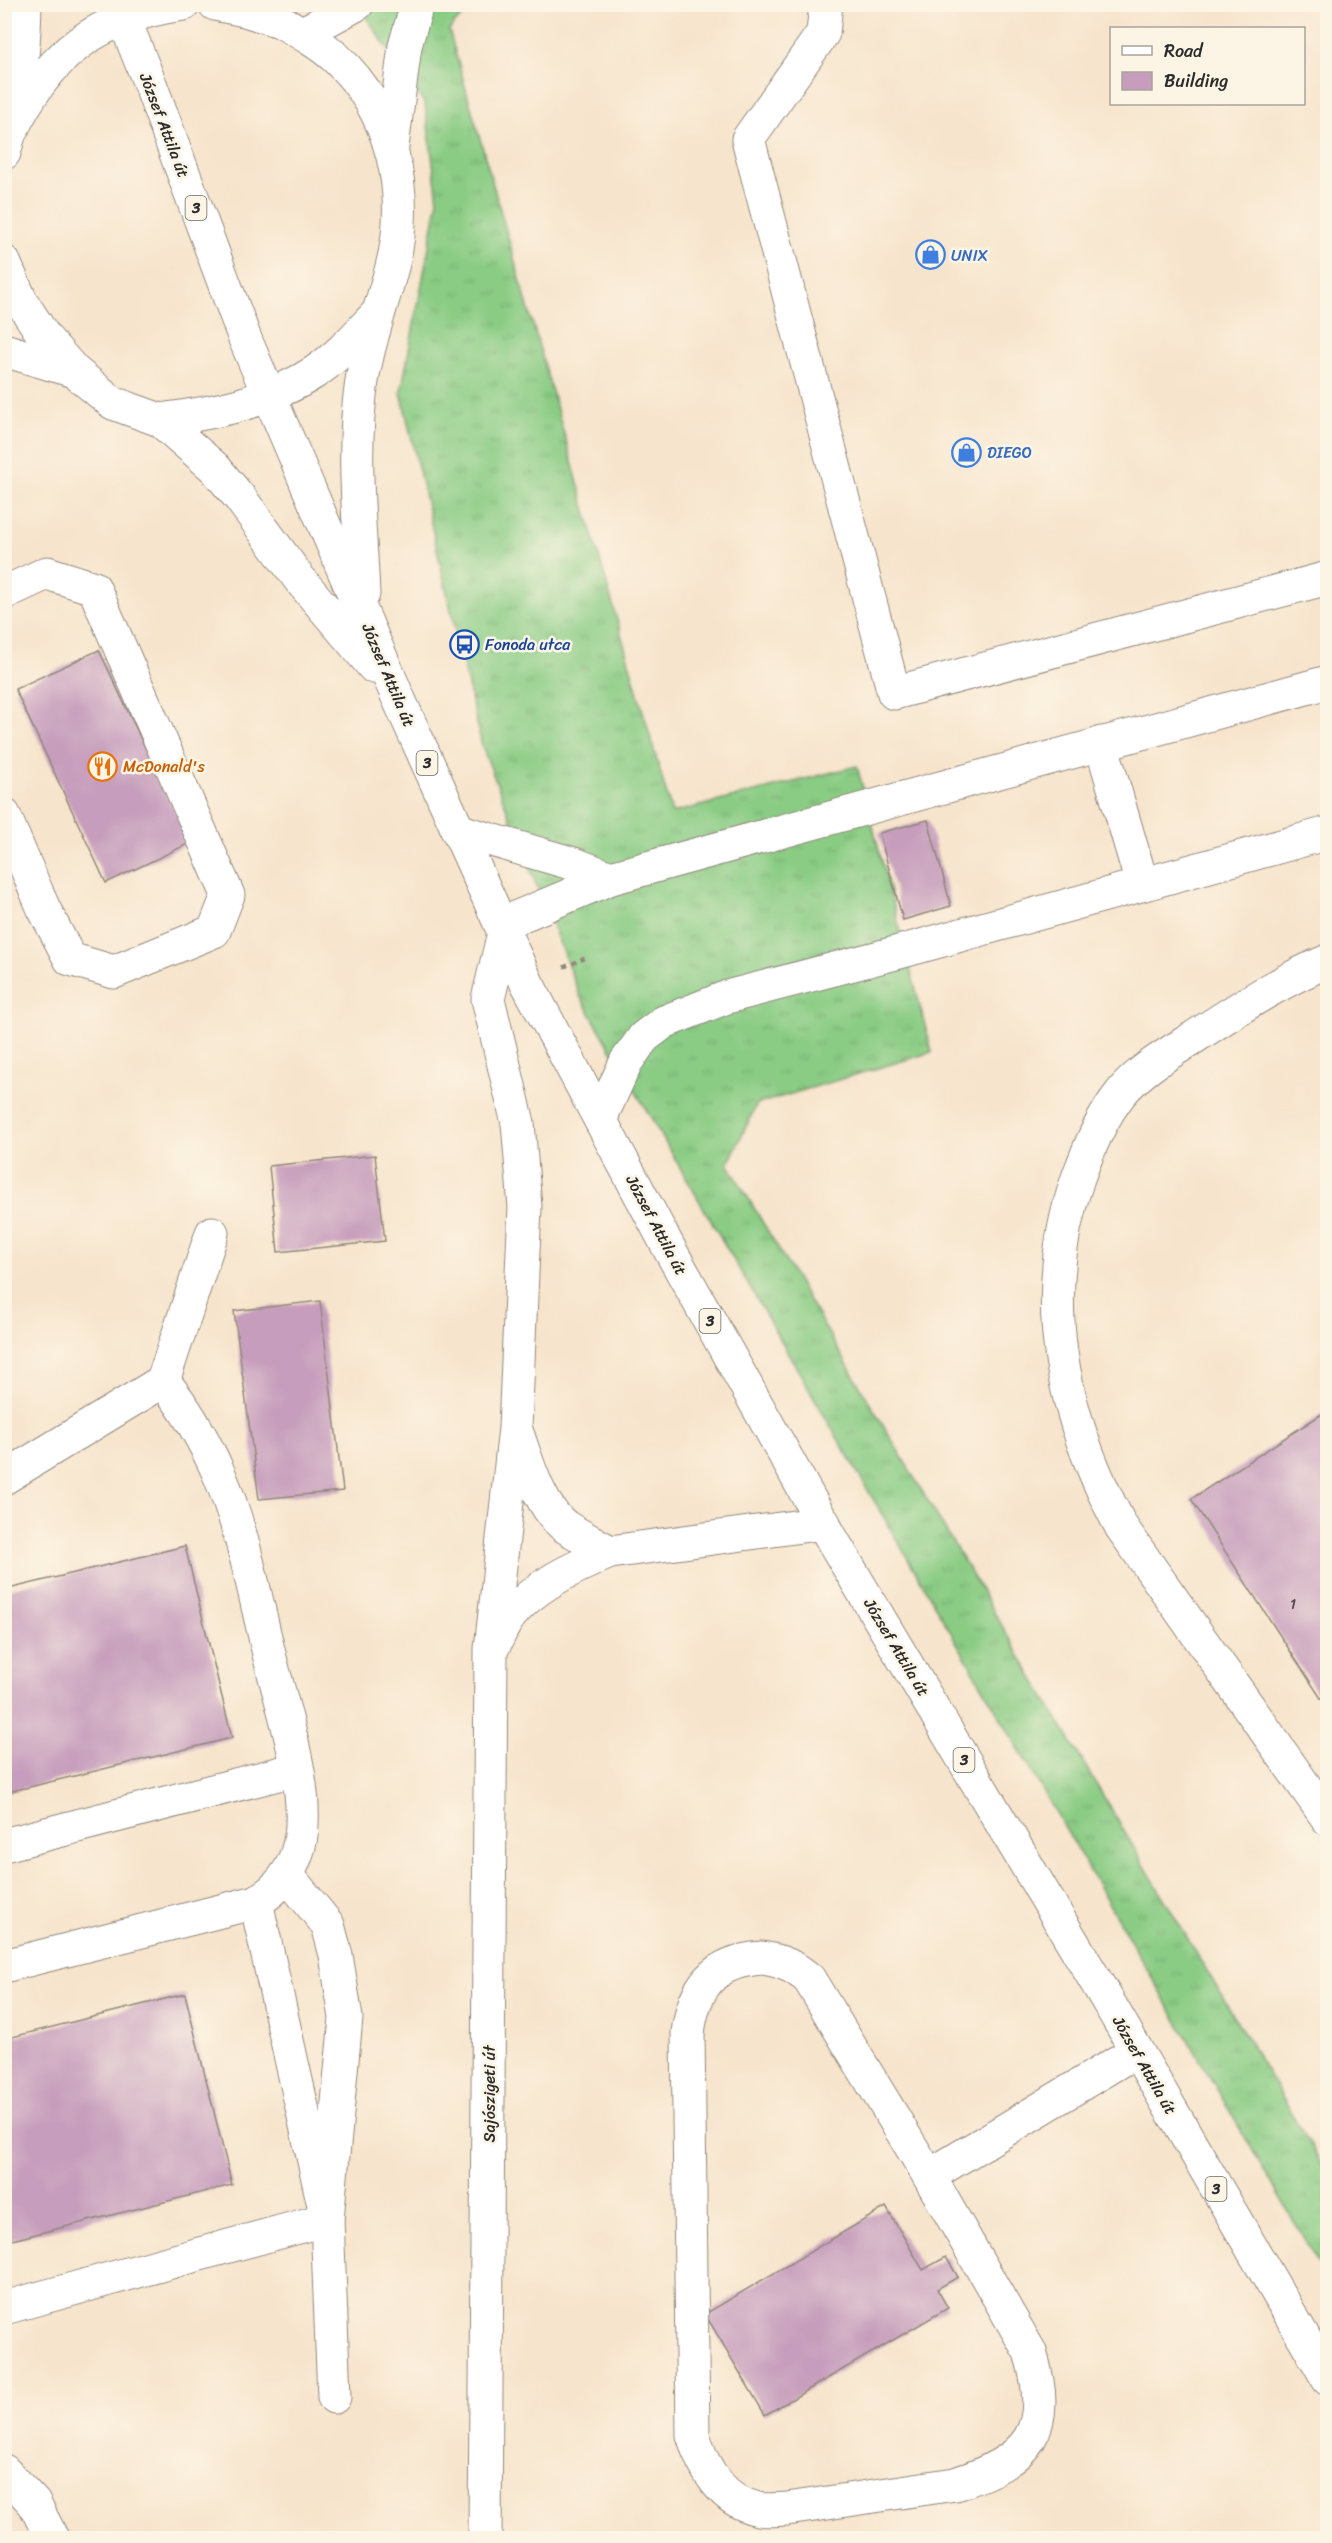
<svg xmlns="http://www.w3.org/2000/svg" width="1332" height="2543" viewBox="0 0 1332 2543" font-family="Sriracha,sans-serif">
<style>
.grass{fill:url(#grass-tufts);stroke:#5a7c58;stroke-width:1.5}
.building{fill:#c69dbc}
.lines{fill:none;stroke-linecap:round;stroke-linejoin:round}
.minor-casing{stroke:#91887c;stroke-width:35}
.major-casing{stroke:#91887c;stroke-width:35}
.path{stroke:#91887c;stroke-width:4;stroke-dasharray:4.5 4.5;stroke-linecap:butt}
.minor{stroke:#fff;stroke-width:33}
.major{stroke:#fff;stroke-width:33}
.labels{text-anchor:middle;stroke-width:5;stroke-linejoin:round;paint-order:stroke}
.number-label{font-size:14px;fill:#52484f}
.shield{fill:#fcf5e5;stroke:#6a6863;stroke-width:1.5}
.shield-label{font-size:15px;font-weight:bold;fill:#2b2b2b}
.street-label{font-size:16px;fill:#2b2b2b;stroke:#fcf5e5}
.shop-label{font-size:16px;fill:#366cbe;stroke:#fcf5e5;text-anchor:start}
.transit-label{font-size:16px;fill:#164399;stroke:#fcf5e5;text-anchor:start}
.food-label{font-size:16px;fill:#c56008;stroke:#fcf5e5;text-anchor:start}
</style>
<defs>
<pattern id="grass-tufts" width="24" height="20" patternUnits="userSpaceOnUse" patternTransform="scale(1.5)"><rect width="24" height="20" fill="#8acc84"/><path d="M3 7l-1-3M5 7V3M7 7l1-3M15 17l-1-3M17 17v-4M19 17l1-3" fill="none" stroke="#77af72"/></pattern>
</defs>
<rect width="100%" height="100%" fill="#fcf5e5"/>
<filter id="ink" filterUnits="userSpaceOnUse"><feTurbulence type="fractalNoise" baseFrequency=".0167" numOctaves="2"/><feDisplacementMap in="SourceGraphic" scale="12" xChannelSelector="R" yChannelSelector="G"/><feConvolveMatrix kernelMatrix="1 2 1 2 8 2 1 2 1" color-interpolation-filters="sRGB"/></filter>
<filter id="wash" filterUnits="userSpaceOnUse"><feTurbulence type="fractalNoise" baseFrequency=".008" numOctaves="4" result="noise"/><feDisplacementMap in="SourceGraphic" scale="24" xChannelSelector="R" yChannelSelector="G"/><feGaussianBlur stdDeviation="1.35" result="paint"/><feColorMatrix in="noise" values="0 0 0 0 0 0 0 0 0 0 0 0 0 0 0 0 0 1.4 0 .05"/><feComposite in="paint" operator="in"/></filter>
<g filter="url(#wash)">
<rect width="100%" height="100%" fill="#f7e4cc"/>
<polygon class="grass" points="358,5 472,5 449,30 672,813 857,766 932,1052 757,1104 728,1164 1327,2173 1327,2278 580,996 482,746 401,392 438,200 425,104"/>
<g id="blocks">
<g class="building">
<polygon points="99,650 190,843 106,883 15,689"/>
<polygon points="928,820 951,906 903,920 879,833"/>
<polygon points="375,1155 385,1241 278,1252 269,1166"/>
<polygon points="320,1301 343,1491 259,1499 234,1311"/>
<polygon points="1328,1410 1328,1709 1191,1499"/>
<polygon points="185,1546 232,1738 4,1793 4,1590"/>
<polygon points="185,1994 232,2185 4,2242 4,2039"/>
<polygon points="886,2207 923,2270 946,2257 958,2277 937,2289 948,2308 765,2415 705,2314"/>
</g>
</g>
</g>
<g filter="url(#ink)">
<use href="#blocks" fill-opacity="0" stroke="#91887c" stroke-width="1.5"/>
<g class="lines">
<defs>
<g id="minor">
<polyline points="826,4 823,33 748,139 894,693 1328,578"/>
<polyline points="303,33 357,4"/>
<polyline points="4,350 74,371"/>
<polyline points="4,593 47,573 94,588 228,895 214,931 114,972 70,959 43,907 4,815"/>
<polyline points="1101,743 1142,884"/>
<polyline points="457,830 574,864 611,878"/>
<polyline points="501,924 611,878 1328,682"/>
<path d="M1328,961C1280,981 1236,1010 1193,1038C1168,1054 1141,1069 1121,1093C1101,1118 1089,1148 1078,1178C1036,1299 1062,1418 1122,1528L1328,1819"/>
<polyline points="601,1117 626,1062 644,1037 664,1022 727,997 903,951 1328,833"/>
<polyline points="4,1478 163,1381 212,1233"/>
<polyline points="4,1845 297,1769"/>
<polyline points="256,1902 327,2219 334,2397"/>
<path d="M762,1958C782,1961 794,1966 809,1979L929,2176L1030,2352C1054,2430 1030,2460 955,2484L787,2509C778,2509 767,2511 758,2509C722,2501 703,2468 693,2435L688,2033C694,1987 713,1961 762,1958Z"/>
<path d="M4,1966L256,1902C277,1890 293,1871 299,1846C312,1794 283,1710 270,1658C255,1597 244,1533 219,1474C204,1440 187,1409 163,1381"/>
<polyline points="929,2176 1136,2051"/>
<polyline points="4,2308 327,2219 346,2018 336,1955 328,1925 287,1875"/>
<polyline points="4,2471 34,2503 52,2538"/>
</g>
<g id="major">
<polyline points="118,4 152,89 245,339 397,695 527,983 670,1250 833,1541 1106,1998 1328,2379"/>
<polyline points="215,4 245,10 273,19"/>
<path d="M252,4C280,23 312,36 336,58C393,111 411,194 392,267C382,305 368,342 362,381C351,451 360,524 363,594"/>
<path d="M11,131C48,54 98,16 184,4"/>
<polyline points="392,147 405,46 417,4"/>
<path d="M4,153C18,106 24,53 25,4"/>
<polyline points="4,262 21,301 45,338 74,371 113,403 160,420 215,468 240,498 301,581 374,667"/>
<path d="M160,420C214,413 269,402 315,372C338,357 357,335 376,315"/>
<path d="M517,1433C527,1461 540,1509 566,1527C580,1536 596,1544 610,1552"/>
<path d="M494,1645C498,1637 502,1628 507,1620C530,1587 575,1567 610,1552L824,1523"/>
<polyline points="485,2538 491,1649 515,1428 525,1207 518,1123 488,999 504,933"/>
</g>
</defs>
<use href="#minor" class="minor-casing"/>
<use href="#major" class="major-casing"/>
<polyline class="path" points="564,967 588,957"/>
<use href="#minor" class="minor"/>
<use href="#major" class="major"/>
</g>
</g>
<defs>
<symbol id="shop-ring" viewBox="-11 -11 22 22"><circle r="9.5" fill="#fcf5e5" stroke="#3f7fe0" stroke-width="1.5"/><path d="M-5-2.5h2.3a2.7 3.5 0 0 1 5.4 0H5L5.5 6h-11ZM-1.5-2.5h3a1.5 2.3 0 0 0-3 0Z" fill="#3f7fe0"/></symbol>
<symbol id="bus-ring" viewBox="-11 -11 22 22"><circle r="9.5" fill="#fcf5e5" stroke="#1a4fb4" stroke-width="1.5"/><path d="M-5-6H5V4H4V6H2V4H-2V6H-4V4H-5ZM-3.5-4V0h7V-4ZM-3.5 1.2v1.5H-2V1.2ZM2 1.2v1.5H3.5V1.2Z" fill="#1a4fb4"/></symbol>
<symbol id="restaurant-ring" viewBox="-11 -11 22 22"><circle r="9.5" fill="#fcf5e5" stroke="#e8710a" stroke-width="1.5"/><path d="M-5-6h1v4h1v-4h1v4h1v-4h1v5L-1.5 .5V6h-2V.5L-5-1ZM5-6V6H3V1.5H1.5Q1.5-4 5-6Z" fill="#e8710a"/></symbol>
</defs>
<g fill-rule="evenodd">
<use href="#shop-ring" x="914" y="238" width="33" height="33"/>
<use href="#shop-ring" x="950" y="436" width="33" height="33"/>
<use href="#bus-ring" x="448" y="628" width="33" height="33"/>
<use href="#restaurant-ring" x="86" y="750" width="33" height="33"/>
</g>
<g class="labels">
<g class="number-label">
<text x="1293" y="1609">1</text>
</g>
<g class="shield">
<rect x="185.5" y="196" width="21" height="24" rx="4.5"/>
<rect x="416.5" y="751" width="21" height="24" rx="4.5"/>
<rect x="699.5" y="1309" width="21" height="24" rx="4.5"/>
<rect x="953.5" y="1748" width="21" height="24" rx="4.5"/>
<rect x="1205.5" y="2177" width="21" height="24" rx="4.5"/>
</g>
<g class="shield-label">
<text x="196" y="213">3</text>
<text x="427" y="768">3</text>
<text x="710" y="1326">3</text>
<text x="964" y="1765">3</text>
<text x="1216" y="2194">3</text>
</g>
<g class="street-label">
<text transform="translate(165 125) rotate(69)" y="6">József Attila út</text>
<text transform="translate(389 675) rotate(67)" y="6">József Attila út</text>
<text transform="translate(657 1225) rotate(62)" y="6">József Attila út</text>
<text transform="translate(897 1647) rotate(59)" y="6">József Attila út</text>
<text transform="translate(1145 2065) rotate(60)" y="6">József Attila út</text>
<text transform="translate(489 2094) rotate(-90)" y="6">Sajószigeti út</text>
</g>
<g class="shop-label">
<text x="951" y="261">UNIX</text>
<text x="987" y="458">DIEGO</text>
</g>
<g class="transit-label">
<text x="485" y="650">Fonoda utca</text>
</g>
<g class="food-label">
<text x="123" y="772">McDonald's</text>
</g>
</g>
<rect width="1332" height="2543" fill="none" stroke="#fcf5e5" stroke-width="24"/>
<rect x="1110" y="27" width="195" height="78" fill="#fcf5e5" stroke="#a8a49b" stroke-width="1.5"/>
<rect x="1122" y="46" width="30" height="9" fill="#ffffff" stroke="#a8a49b" stroke-width="1.5"/>
<text x="1164" y="57" font-size="18" fill="#2b2b2b">Road</text>
<rect x="1122" y="72" width="30" height="18" fill="#c69dbc" stroke="#a8a49b" stroke-width="1.5"/>
<text x="1164" y="87" font-size="18" fill="#2b2b2b">Building</text>
</svg>
